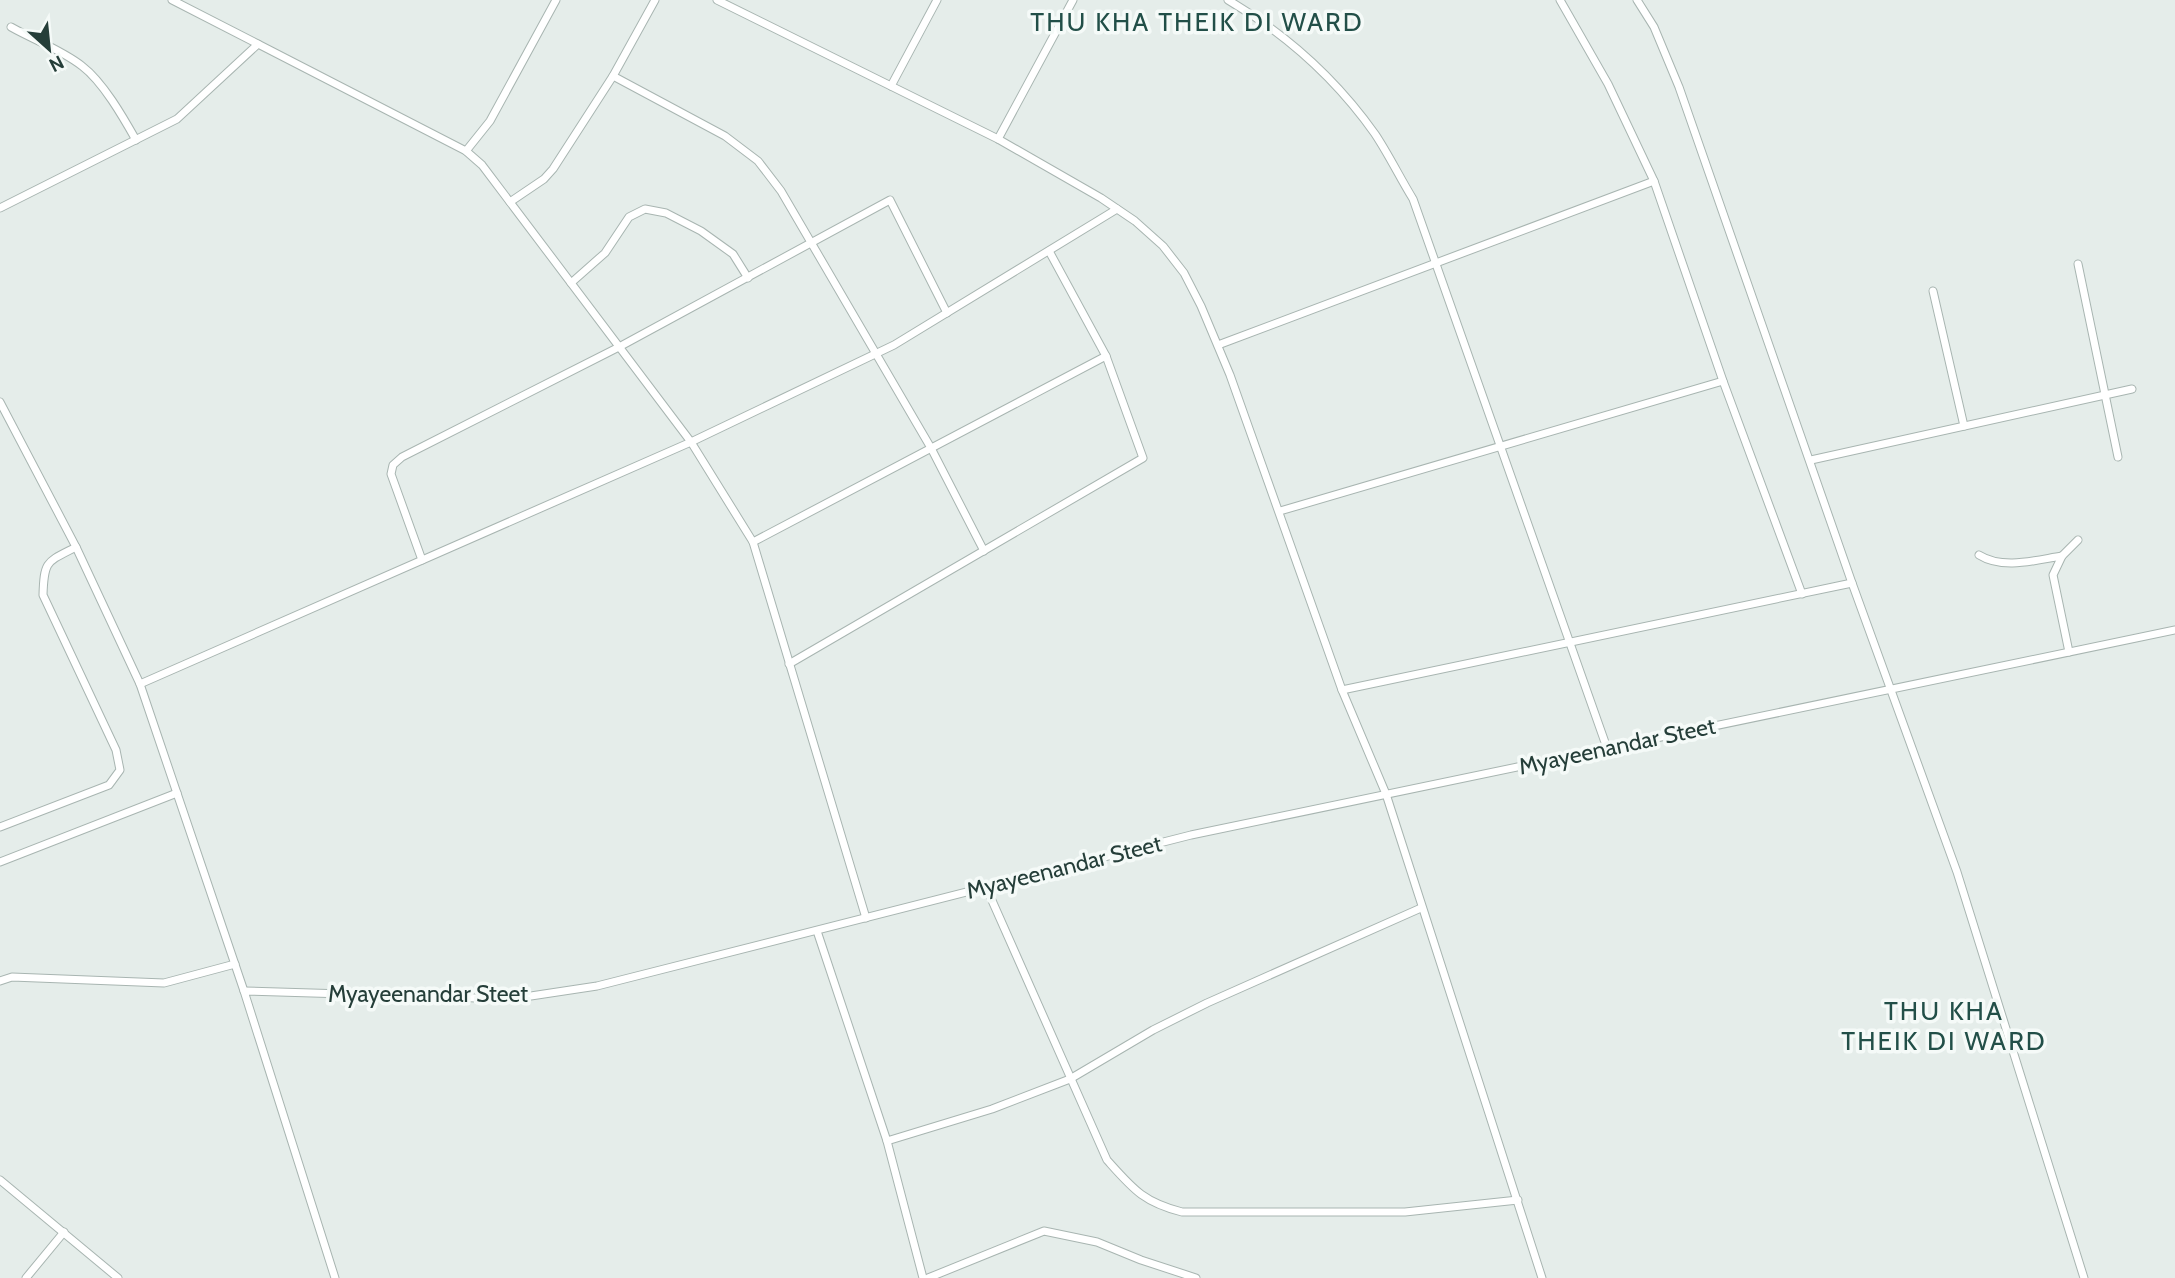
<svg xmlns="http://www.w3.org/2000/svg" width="2175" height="1278" viewBox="0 0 2175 1278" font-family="Cabin,sans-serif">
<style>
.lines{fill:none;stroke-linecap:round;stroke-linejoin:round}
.minor-casing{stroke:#a8b5b1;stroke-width:9}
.minor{stroke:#fff;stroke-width:7}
.labels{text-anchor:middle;stroke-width:7;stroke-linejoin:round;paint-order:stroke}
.street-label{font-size:23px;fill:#253e39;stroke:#f5faf8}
.quarter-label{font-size:26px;letter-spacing:2px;fill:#224f48;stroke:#f5faf8}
</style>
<rect width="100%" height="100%" fill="#e5edea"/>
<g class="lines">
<defs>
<g id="minor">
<polyline points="172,0 258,44"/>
<polyline points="717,0 998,139 1101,198 1135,221 1163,246 1184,273 1201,306 1230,375 1342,690 1386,794 1542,1278"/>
<path d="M1228,0C1286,34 1336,79 1375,134C1389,155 1400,178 1413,199L1607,748"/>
<polyline points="1560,0 1608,84 1654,181 1723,381 1802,594"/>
<polyline points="1637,0 1654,27 1679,87 1852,583 1957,872 2084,1278"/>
<path d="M11,27C34,40 62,50 82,66C103,82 123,117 136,140"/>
<polyline points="613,76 725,136 758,161 781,191 931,448 984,551"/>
<polyline points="891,86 937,0"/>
<polyline points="998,139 1073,0"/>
<polyline points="466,151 490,121 556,0"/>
<polyline points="510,202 544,179 553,169 613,76 655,0"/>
<polyline points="0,208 177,119 258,44 466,151 482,165 691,442 753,542 866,918"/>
<polyline points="2078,264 2118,457"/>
<polyline points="571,283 605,253 629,217 645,209 666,213 701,231 733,254 748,278"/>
<polyline points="1933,291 1964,426"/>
<polyline points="1218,345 1654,181"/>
<polyline points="0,402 76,547 140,684 244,991"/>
<polyline points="1811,460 2132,389"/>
<polyline points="1280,511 1723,381"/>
<polyline points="753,542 1106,356"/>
<path d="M1979,555C2003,570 2036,560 2062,556"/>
<polyline points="422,560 391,474 393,465 402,457 619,347 890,200 947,313"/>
<polyline points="2069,652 2053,575 2062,556 2078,540"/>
<polyline points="789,664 1143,458 1106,356 1049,251"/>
<polyline points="140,684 691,442 894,345 1117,209"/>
<polyline points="1342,690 1852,583"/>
<path d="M0,827L109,785L120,770L116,750L43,595C44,560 47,562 76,547"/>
<polyline points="0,862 177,793"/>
<path d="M986,887L1107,1160C1133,1189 1143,1202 1182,1212H1405L1518,1200"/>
<polyline points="817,931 887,1141 923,1278"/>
<polyline points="0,981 12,977 164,983 235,964"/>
<polyline points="887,1141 992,1109 1070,1079 1153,1030 1207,1003 1421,908"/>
<polyline points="0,1180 118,1278"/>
<polyline points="26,1278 64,1232"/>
<polyline points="335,1278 244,991 511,999 597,986 1191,835 2175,630"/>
<polyline points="928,1278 1044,1231 1097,1242 1141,1260 1196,1278"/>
</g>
</defs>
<use href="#minor" class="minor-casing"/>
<use href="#minor" class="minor"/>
</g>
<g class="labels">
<g class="street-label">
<text transform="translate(1617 746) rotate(-12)" y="8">Myayeenandar Steet</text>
<text transform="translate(1064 867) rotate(-14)" y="8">Myayeenandar Steet</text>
<text x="428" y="1002">Myayeenandar Steet</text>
</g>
<g class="quarter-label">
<text x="1197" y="31">THU KHA THEIK DI WARD</text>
<text x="1944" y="1020">THU KHA<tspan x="1944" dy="30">THEIK DI WARD</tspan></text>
</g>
</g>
<g transform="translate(49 49) rotate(153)" stroke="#f5faf8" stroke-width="5" paint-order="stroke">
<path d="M0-5L12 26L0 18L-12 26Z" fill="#253e39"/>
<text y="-10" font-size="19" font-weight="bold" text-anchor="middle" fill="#253e39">N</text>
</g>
</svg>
